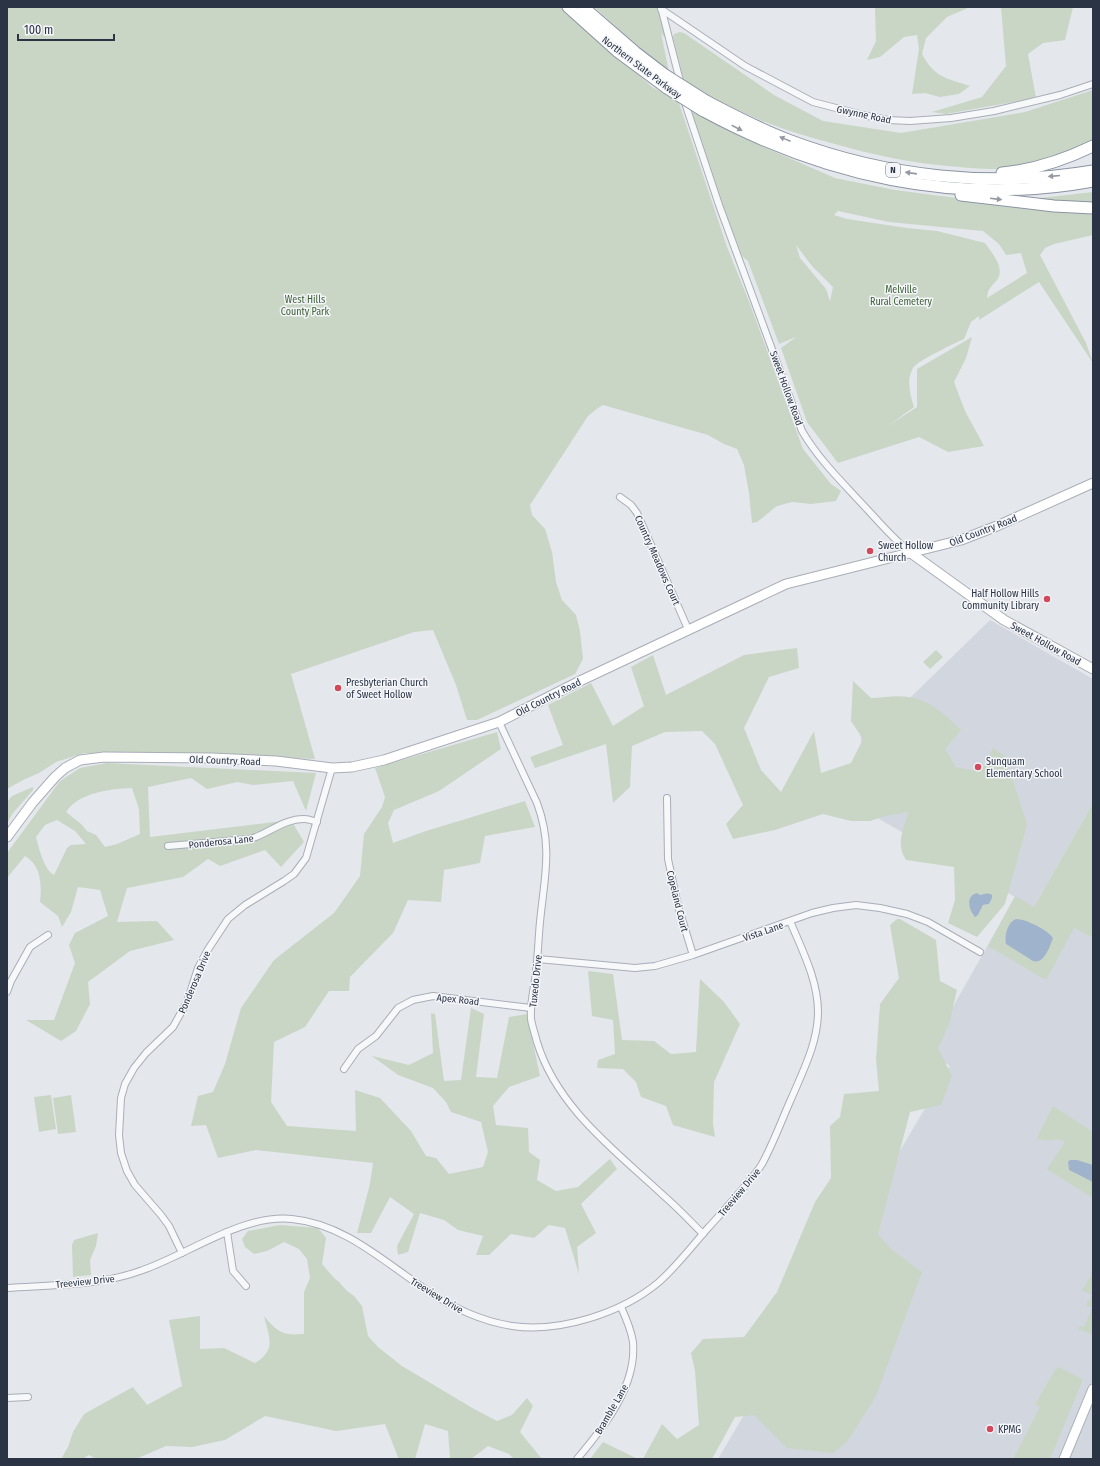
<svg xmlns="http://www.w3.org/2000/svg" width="1100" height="1466" viewBox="0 0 1100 1466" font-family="'Fira Sans Condensed',sans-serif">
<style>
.built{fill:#d2d6de}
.green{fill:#c9d6c5;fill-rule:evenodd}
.water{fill:#9fb4cc}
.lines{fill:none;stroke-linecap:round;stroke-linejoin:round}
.street-casing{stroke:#a9aeb7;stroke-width:8}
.secondary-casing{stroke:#a9aeb7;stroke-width:11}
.highway-casing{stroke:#8b94a3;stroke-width:13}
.street{stroke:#f7f8fa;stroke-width:6}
.secondary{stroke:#fff;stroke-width:9}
.highway{stroke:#fff;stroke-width:11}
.highway-bridge-casing{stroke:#8b94a3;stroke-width:13;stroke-linecap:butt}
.highway-bridge{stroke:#fff;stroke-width:11}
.oneway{fill:#959aa2}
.poi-dot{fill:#d1495b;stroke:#f4f6f9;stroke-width:1.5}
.labels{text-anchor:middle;stroke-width:3;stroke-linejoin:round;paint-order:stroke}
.shield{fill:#f4f6f9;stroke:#676e7b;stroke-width:1}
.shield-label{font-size:9px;font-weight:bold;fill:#2b3445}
.street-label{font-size:10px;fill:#2b3445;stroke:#f4f6f9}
.park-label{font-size:10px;fill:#3f6138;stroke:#f4f6f9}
.poi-label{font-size:10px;fill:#2b3445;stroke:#f4f6f9;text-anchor:start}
</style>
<rect width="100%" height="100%" fill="#e4e7ec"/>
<polygon class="built" points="990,620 1093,679 1093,803 1034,907 1093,938 1093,1459 718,1459 950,1066 928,1051 1015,897 867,812 860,728 876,731"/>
<g class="green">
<polygon points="7,7 562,7 652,87 669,96 679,103 727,247 750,304 803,449 831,484 841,491 836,501 811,504 792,502 777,506 757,522 752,523 749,493 744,465 737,449 724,444 708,435 603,405 598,408 588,416 530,505 532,515 545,529 552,552 556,582 562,600 576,615 580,631 583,659 575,674 477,720 467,720 456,685 433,630 414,632 291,674 315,759 192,753 84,753 56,762 39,773 23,780 7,789"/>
<polygon points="594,7 658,7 667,40 661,33 669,72 655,62"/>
<path d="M875,7H970L947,17L926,38L922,54C935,78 946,78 970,86L959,94L940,97L925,93L912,94L919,49L917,35L904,37L880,57L867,60L876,41Z"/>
<polygon points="1001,7 1073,7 1065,40 1043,43 1028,54 1036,98 946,114 932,112 982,97 1006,66"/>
<path d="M680,32L684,33L774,95L823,121L901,133L1025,112L1093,90V141C1069,152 1045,163 1019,167C999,170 978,169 959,167C915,164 873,155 831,143C804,136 777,128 751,116C728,106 706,94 684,81L673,38L674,34Z"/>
<path d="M691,111L743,138L835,178L895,190L1071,213H1093V235L1054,244L1045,248L1040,255L1086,343L1093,363L1039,282L979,320V316L971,322L964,339C955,343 917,361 913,368C906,380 910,394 914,407L888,426L917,407V369L972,337L966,358L954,382L965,411L984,446L948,452L919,437L838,463L807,422L781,348L796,337L779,344L748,261L742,256L713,178ZM838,211L889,222L983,231L999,244L1006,255L1021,253L1027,273L987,298C988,288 991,287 997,280C1006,268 991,252 985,243L937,231L907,228L847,219L834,215ZM796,245L812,266L833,287L830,301L826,289L800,258Z"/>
<polygon points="1093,192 1093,205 1040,201 1040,198"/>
<path d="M797,648L799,668L769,677L744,728L761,770L781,792L814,731L821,773L851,763L863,739L851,721L853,681L871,698C882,698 897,695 908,697C930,700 946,715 961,730L945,749L956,767L981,772L993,748L1005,756L1027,824L1005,904L977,937L948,923L955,900L954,867L906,860C895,843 904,830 908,812L885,816L870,821H851L823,814L775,830L733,839L726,824L743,805L715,744L702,731L665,732L632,746L630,787L613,803L606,744L535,768L530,757L563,745L548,705L591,683L613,726L644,706L631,667L653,655L666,695L744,655ZM983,894L990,900L989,904L983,905L978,915H973L969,903L980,895Z"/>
<polygon points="936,650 943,657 930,669 923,662"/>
<polygon points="497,732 501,749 439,791 394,810 388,823 393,843 426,831 525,801 535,827 485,836 480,863 444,870 441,902 408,900 393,933 350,977 349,991 329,991 305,1027 274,1042 271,1102 287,1126 356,1131 355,1090 380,1098 411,1131 426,1156 436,1158 449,1174 483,1167 488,1152 481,1122 451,1112 446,1102 433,1088 398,1075 372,1056 409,1065 433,1053 431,1013 435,1014 444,1081 461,1080 471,1008 484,1014 476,1077 497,1078 509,1017 527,1014 540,1076 509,1087 493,1106 496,1125 528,1128 529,1152 540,1160 537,1180 556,1191 578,1187 610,1159 617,1169 581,1204 596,1233 577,1247 579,1274 565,1228 549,1225 534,1238 511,1234 489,1255 476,1255 483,1236 458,1230 444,1220 420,1213 408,1252 398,1255 397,1246 414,1214 390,1197 371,1233 357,1233 370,1184 373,1163 256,1150 218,1158 206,1125 191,1126 198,1096 213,1092 225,1064 241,1008 274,960 334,913 360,876 364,834 382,807 385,797 375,768"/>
<path d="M107,763L316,773L306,811L293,781L253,785L237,782L207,789L191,778L148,787L150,837L291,820L304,842L281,867L265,850L220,866L208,859L183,877L127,888L117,922L157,921L174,940L130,951L88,982L90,1004L76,1031L61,1041L26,1020H54L75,963L69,945L75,933L108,916L100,890L78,887L71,912L62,927L58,916L40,902C42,885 41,865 25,856L7,878V853L60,781L80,768ZM132,788L139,809L140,834L117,844L105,847L96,835L87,831L81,824L66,812C79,792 111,789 132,788ZM57,820L75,831L86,844L71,845L67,848L54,875C44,870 39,848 36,837L45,825Z"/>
<polygon points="33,787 33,790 13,813 7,823 7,802 12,796"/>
<polygon points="1093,803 1093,938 1074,928 1046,980 988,946 1015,896 1034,907"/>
<polygon points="897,919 900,919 936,940 940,981 957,990 949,1024 938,1048 952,1076 941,1105 910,1112 878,1234 891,1249 922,1272 876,1396 847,1442 833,1453 787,1448 754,1415 735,1417 712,1459 643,1459 662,1424 677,1439 699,1425 695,1371 691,1353 703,1339 744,1337 777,1292 815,1202 831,1178 830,1126 840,1117 844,1094 879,1091 876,1060 880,1004 899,978 890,925"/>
<polygon points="588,971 613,974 622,1040 654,1041 671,1054 696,1052 700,979 724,1002 740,1024 714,1082 713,1123 715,1137 673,1125 666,1106 641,1097 636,1082 623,1069 597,1068 598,1060 615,1054 613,1020 592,1016"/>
<polygon points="51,1095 56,1129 39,1132 34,1097"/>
<polygon points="71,1095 76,1132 58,1134 53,1098"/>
<path d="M1053,1106L1093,1132V1198L1047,1169L1065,1142C1055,1136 1049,1144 1037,1138Z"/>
<path d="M280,1225L318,1228L326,1238L322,1264L334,1278L339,1282L346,1290L354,1296L362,1306L368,1336L378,1347L402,1366L474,1409L497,1421L512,1415L527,1398L533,1406L520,1432L542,1459H514L509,1454L488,1446L471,1459H450L448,1431L425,1424L415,1459H398V1457L385,1424L336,1431L265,1416L225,1440L192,1447L166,1446L136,1459H96L89,1455L83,1459H61L68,1447L73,1432L84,1414L133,1387L147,1405L182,1386L169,1320L200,1316V1349L224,1348L255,1363C277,1350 269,1337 264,1316C277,1332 283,1336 304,1334V1292L310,1278L307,1259L299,1249L284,1242L267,1251L254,1254L245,1247L242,1239L248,1231Z"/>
<polygon points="98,1233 96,1246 90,1260 91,1275 73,1277 72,1245 74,1240"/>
<polygon points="1093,1269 1093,1335 1078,1329 1080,1326 1084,1327 1092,1308 1086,1305 1092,1295 1082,1290 1092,1274 1090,1273"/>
<polygon points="1059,1367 1082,1379 1082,1382 1050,1459 1013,1459 1040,1407 1035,1404 1055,1370"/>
<polygon points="603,1442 638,1459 590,1459"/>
</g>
<g class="water">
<path d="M977,893L980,895C985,894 987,892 992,895V898L989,904L983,905L978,915L975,917C969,910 965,896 977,893Z"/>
<path d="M1016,919C1026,919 1048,930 1053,938C1050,946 1044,965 1033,961L1006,944C1004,935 1008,922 1016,919Z"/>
<polygon points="1070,1160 1077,1160 1093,1165 1093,1182 1069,1170 1068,1162"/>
</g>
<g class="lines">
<defs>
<g id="street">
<polyline points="661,7 681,85"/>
<polyline points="661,9 745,66 813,102 863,115 888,120 910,121 951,118 994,111 1060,95 1093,84"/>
<path d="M684,100L719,205L802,431C819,460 843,483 865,507C880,523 894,540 911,553"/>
<polyline points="620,497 631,505 637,513 688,629"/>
<path d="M499,722L537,803C555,851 542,886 539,934C538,950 537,965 535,980C533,992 530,1006 531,1019C532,1026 535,1034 537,1042C557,1108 616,1151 664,1196C678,1208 690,1221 703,1234"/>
<polyline points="667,798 668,859 678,906 693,955"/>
<path d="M168,846L250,839C268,834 285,818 305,819C309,819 313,821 317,822"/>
<polyline points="538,959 635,968 655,966 693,955 812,913 833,908 856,905 880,908 907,914 928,922 980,952"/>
<polyline points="7,992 11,981 30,947 48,935"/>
<polyline points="344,1069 358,1049 376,1036 398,1008 413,1000 433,996 531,1008"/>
<polyline points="227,1232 233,1271 246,1286"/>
<polyline points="182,1253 169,1226 161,1215 135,1185 127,1171 121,1153 119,1135 121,1098 125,1084 134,1068 146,1053 173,1027 187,1002 198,968 207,951 228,919 245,905 284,881 294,874 306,858 332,768"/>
<path d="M7,1288C51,1285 98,1286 140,1271C188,1255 241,1214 292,1219C344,1224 383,1261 425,1289C451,1307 481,1321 512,1326C560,1333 622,1313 659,1282C677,1266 692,1246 708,1228C721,1214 733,1200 745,1186C751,1179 757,1172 762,1164C774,1142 782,1119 792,1097C803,1071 818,1042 818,1012C818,980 802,950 790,921"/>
<polyline points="7,1398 28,1397"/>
<path d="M577,1459C604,1427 637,1386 633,1342C631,1329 626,1318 621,1307"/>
</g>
<g id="secondary">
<polyline points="911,553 1004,620 1093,669"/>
<polyline points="7,837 33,802 55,777 65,768 80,760 104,757 211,758 276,761 332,768 352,767 384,760 499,722 582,680 786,584 961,540 997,526 1093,483"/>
<polyline points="1064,1459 1093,1389"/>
</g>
<g id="highway">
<polyline points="568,7 617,51 667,88"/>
<polyline points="583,7 635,52 665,75"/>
<path d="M706,101C733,115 761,130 791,141C887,177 992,188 1093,171"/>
<path d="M702,110C823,176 956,206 1093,181"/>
<path d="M1002,173C1034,170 1064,160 1093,146"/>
<polyline points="961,195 1054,206 1093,208"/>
</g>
</defs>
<use href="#street" class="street-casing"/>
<use href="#secondary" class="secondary-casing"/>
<use href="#highway" class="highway-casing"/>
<use href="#street" class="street"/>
<use href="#secondary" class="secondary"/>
<use href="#highway" class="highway"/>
<defs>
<g id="highway-bridge">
<polyline points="665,75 706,101"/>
<polyline points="667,88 702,110"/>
</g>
</defs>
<use href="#highway-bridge" class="highway-bridge-casing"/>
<use href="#highway-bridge" class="highway-bridge"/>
</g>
<defs><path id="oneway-solid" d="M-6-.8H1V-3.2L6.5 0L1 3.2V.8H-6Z"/></defs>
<g class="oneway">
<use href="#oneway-solid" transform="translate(737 128) rotate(27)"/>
<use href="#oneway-solid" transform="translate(785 139) rotate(-158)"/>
<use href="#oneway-solid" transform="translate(911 173) rotate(-172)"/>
<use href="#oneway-solid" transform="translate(1054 176) rotate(175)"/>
<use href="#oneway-solid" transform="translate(996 199) rotate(7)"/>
</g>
<g class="poi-dot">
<circle cx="870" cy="551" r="4"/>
<circle cx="1047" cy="599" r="4"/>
<circle cx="338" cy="688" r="4"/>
<circle cx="978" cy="767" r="4"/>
<circle cx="990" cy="1429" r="4"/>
</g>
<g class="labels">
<rect class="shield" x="886" y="163" width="14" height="14" rx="3"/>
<g class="shield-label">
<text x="893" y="173">N</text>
</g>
<g class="street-label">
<text transform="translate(642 67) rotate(37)" y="4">Northern State Parkway</text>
<text transform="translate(864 114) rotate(12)" y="4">Gwynne Road</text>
<text transform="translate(787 388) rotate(70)" y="4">Sweet Hollow Road</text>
<text transform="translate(983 530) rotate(-21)" y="4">Old Country Road</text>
<text transform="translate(658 560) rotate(66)" y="4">Country Meadows Court</text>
<text transform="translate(1046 643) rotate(29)" y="4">Sweet Hollow Road</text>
<text transform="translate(548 697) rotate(-27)" y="4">Old Country Road</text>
<text transform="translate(225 760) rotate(2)" y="4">Old Country Road</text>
<text transform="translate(221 841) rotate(-6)" y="4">Ponderosa Lane</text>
<text transform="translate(678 901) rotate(76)" y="4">Copeland Court</text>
<text transform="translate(763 931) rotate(-19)" y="4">Vista Lane</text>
<text transform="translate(535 981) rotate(-84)" y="4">Tuxedo Drive</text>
<text transform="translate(194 982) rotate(-67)" y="4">Ponderosa Drive</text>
<text transform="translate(458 999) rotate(6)" y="4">Apex Road</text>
<text transform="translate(739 1192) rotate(-50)" y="4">Treeview Drive</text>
<text transform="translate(85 1281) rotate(-6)" y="4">Treeview Drive</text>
<text transform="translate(437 1295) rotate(31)" y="4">Treeview Drive</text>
<text transform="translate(611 1409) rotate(-60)" y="4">Bramble Lane</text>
</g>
<g class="park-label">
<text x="901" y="293">Melville<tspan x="901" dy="12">Rural Cemetery</tspan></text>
<text x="305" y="303">West Hills<tspan x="305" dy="12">County Park</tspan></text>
</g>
<g class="poi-label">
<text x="878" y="549">Sweet Hollow<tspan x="878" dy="12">Church</tspan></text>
<text x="1039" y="597" text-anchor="end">Half Hollow Hills<tspan x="1039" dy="12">Community Library</tspan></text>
<text x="346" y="686">Presbyterian Church<tspan x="346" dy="12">of Sweet Hollow</tspan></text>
<text x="986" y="765">Sunquam<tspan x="986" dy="12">Elementary School</tspan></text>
<text x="998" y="1433">KPMG</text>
</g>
</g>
<rect width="1100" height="1466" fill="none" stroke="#2b3445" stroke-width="16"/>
<path d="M18 34v6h96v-6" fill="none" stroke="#2b3445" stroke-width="2"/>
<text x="24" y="34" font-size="12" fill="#2b3445" stroke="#f4f6f9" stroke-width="3" paint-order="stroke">100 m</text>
</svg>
